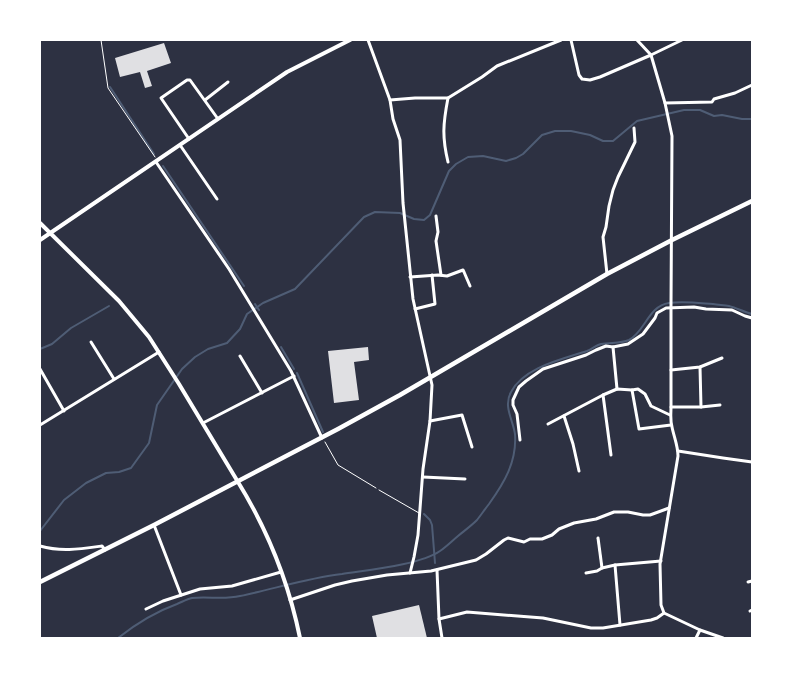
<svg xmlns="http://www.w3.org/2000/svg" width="792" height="678" viewBox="0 0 792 678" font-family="'Open Sans',sans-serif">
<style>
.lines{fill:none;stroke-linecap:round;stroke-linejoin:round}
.stream{stroke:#4f5d75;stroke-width:2}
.building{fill:#e0e0e3}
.path{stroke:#fff;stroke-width:1}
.service{stroke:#fff;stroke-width:1}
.minor{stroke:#fff;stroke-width:3}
.tertiary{stroke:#fff;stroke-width:4}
.secondary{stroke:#fff;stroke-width:4}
.primary{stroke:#fff;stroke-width:4.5}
</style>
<rect width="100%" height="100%" fill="#2d3142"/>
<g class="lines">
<g class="stream">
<polyline points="110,87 154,154"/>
<polyline points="163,166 244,286"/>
<polyline points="255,304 259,310"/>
<polyline points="281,347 294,369"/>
<polyline points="40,349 52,344 71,328 109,306"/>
<polyline points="297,373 323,432"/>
<polyline points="424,514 430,520 432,525 435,563"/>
<polyline points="40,531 64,500 86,483 106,473 119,472 131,468 149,443 157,405 182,369 195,357 208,349 227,343 240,329 247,314 263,303 295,289 364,217 375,212 400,213 414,219 424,220 430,215 449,171 456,164 468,157 483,156 506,161 516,158 523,154 542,135 555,131 571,131 590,135 603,141 613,141 637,121 684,110 700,110 714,116 722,115 742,119 752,119"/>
<path d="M118,638C137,623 155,612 177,604C182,602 187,599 192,598C208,596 223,600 240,596C274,589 307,578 342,574C367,570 420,565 440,551C446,547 452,541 458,536C464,531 471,526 477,520C481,515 485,509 489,504C504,483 517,462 515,434C513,420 503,406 511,392C524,367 563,359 587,351C592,349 596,345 601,344C610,342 620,344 629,340C645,332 648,306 669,303C683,301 699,303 713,304C718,305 724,305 729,306C737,308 744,312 752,314"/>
</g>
</g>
<g class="building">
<polygon points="164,43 171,63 147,71 152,86 145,88 140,72 120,77 115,58"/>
<polygon points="368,347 369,360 354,362 359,400 334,403 328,351"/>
<polygon points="419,605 427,638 377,638 372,616"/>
</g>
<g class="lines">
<g class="path">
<polyline points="101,40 108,88 155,157"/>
<polyline points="325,442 338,465 376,488"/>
</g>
<polyline class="service" points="379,490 419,513"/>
<g class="minor">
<polyline points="368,40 390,100 393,119 400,140 403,203 413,299 432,385 430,421 423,469 418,535 414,557 410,573"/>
<polyline points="571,40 579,75 582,79 590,80 600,77 651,55 682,40"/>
<path d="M637,40L651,55L665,103L672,136L671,306V407C671,414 670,420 672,427C674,437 678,446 678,456L660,564L661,605L664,613L700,630L723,638"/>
<polyline points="205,100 228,82"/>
<polyline points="390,100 415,98 448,98"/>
<polyline points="665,103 712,102 714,99 735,93 752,85"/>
<polyline points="189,139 161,98 187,80 190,80 218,119"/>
<polyline points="180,145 217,199"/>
<polyline points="156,162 229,269 291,371 322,438"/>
<path d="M448,162C442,137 443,124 448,98L482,77L497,66L561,40"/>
<polyline points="436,216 438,232 436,241 441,275"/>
<polyline points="607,274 603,237 606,227 609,206 613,190 618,177 635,142 634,128"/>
<polyline points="410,277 438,275 447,276 463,270 464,272 470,286"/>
<polyline points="415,309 435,304 432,275"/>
<polyline points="91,342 114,379"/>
<polyline points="613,347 617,389"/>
<polyline points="240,356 262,393"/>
<polyline points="700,367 701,407"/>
<polyline points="40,369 64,411"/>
<polyline points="671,370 700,367 722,358"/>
<polyline points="632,390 639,429 671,425"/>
<polyline points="603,395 611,455"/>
<polyline points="671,407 701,407 720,405"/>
<polyline points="564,416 573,444 579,471"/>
<polyline points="430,421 462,415 472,447"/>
<polyline points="203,423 294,376"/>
<polyline points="548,424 603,395 617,389 632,390 638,389 645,394 651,406 670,415"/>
<polyline points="40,425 159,352"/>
<polyline points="520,440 517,414 513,405 513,400 519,387 526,381 543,369 586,355 596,350 606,346 613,347 628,344 643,334 655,318 657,313 666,308 694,307 706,309 732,310 745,316 752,318"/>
<polyline points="678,451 723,458 752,462"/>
<polyline points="423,477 465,479"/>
<polyline points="154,525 181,595"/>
<polyline points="598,538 602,568"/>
<path d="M40,546C61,552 80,549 102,546L105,550"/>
<polyline points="615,565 620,625"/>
<polyline points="437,570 439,619 442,638"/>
<polyline points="586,573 597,571 602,568 615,565 661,561"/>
<polyline points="748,582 752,581"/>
<polyline points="290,600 335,585 352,581 387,575 431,571 476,560 486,554 504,540 508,538 524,542 530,539 542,539 552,535 559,529 574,523 596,519 614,512 628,512 643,515 650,515 669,508"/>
<polyline points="146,609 163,601 200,589 232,586 281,572"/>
<polyline points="750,611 752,610"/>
<polyline points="439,619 467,612 543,618 591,628 603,628 651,620 657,618 664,613"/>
<polyline points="696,638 700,630"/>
</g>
<g class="tertiary">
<polyline points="40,240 287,72 350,40"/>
<path d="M238,482C267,529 289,584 300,638"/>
</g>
<polyline class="secondary" points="40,223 119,301 149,337 179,384 238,482"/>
<polyline class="primary" points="40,582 154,525 338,429 400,395 607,274 672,240 752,201"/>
</g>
<rect width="792" height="678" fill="none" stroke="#ffffff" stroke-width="82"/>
</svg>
